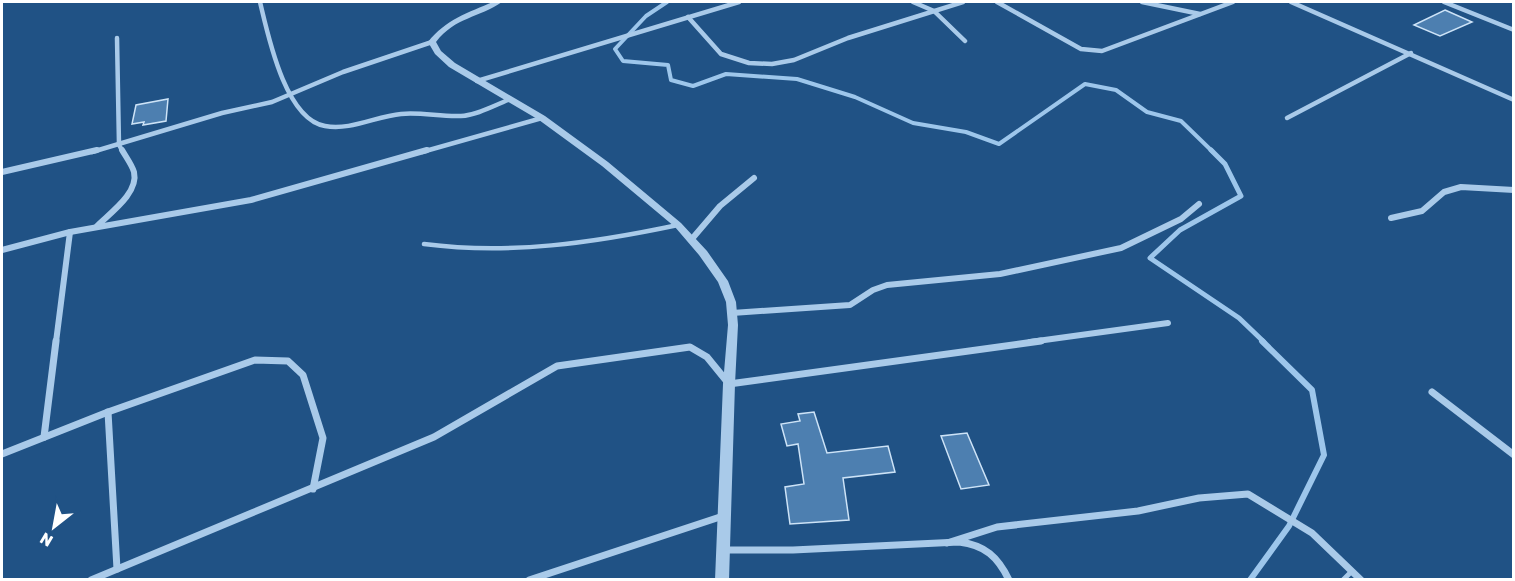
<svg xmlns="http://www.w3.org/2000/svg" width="1515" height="581" viewBox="0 0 1515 581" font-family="Rubik,sans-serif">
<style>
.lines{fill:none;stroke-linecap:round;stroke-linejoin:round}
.stream-far2{stroke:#9dc6eb;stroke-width:4}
.stream-far1{stroke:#9dc6eb;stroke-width:5}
.stream{stroke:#9dc6eb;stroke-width:6}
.building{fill:#4d7fb0;stroke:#cde3f7;stroke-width:1.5}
.service-far1{stroke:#a9cae9;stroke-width:4.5}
.service{stroke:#a9cae9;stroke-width:5}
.minor-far2{stroke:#a9cae9;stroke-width:4.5}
.minor-far1{stroke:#a9cae9;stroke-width:6}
.minor{stroke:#a9cae9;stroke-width:7}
.tertiary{fill:#a9cae9;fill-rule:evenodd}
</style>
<rect width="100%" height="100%" fill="#205285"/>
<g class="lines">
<polyline class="stream-far2" points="667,2 646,16 615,49 623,61 668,65 671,80 693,86 726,74 797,79 855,97 913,123 966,132 999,144 1085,84 1116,90 1147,112 1181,121 1213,152"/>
<polyline class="stream-far1" points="1211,150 1225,164 1241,196 1180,230 1150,258 1239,318 1264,342"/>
<polyline class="stream" points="1250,580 1289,526 1324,455 1312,390 1262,341"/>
</g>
<g class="building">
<polygon points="1445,10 1472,22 1440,36 1414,25"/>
<polygon points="168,99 166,121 143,125 144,122 132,124 136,105"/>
<polygon points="814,412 827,453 888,446 895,472 843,478 849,520 790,524 785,487 804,484 798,444 787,446 781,424 800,421 798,414"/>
<polygon points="967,433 989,485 961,489 941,436"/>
</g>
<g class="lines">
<path class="service-far1" d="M424,244C510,255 593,243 678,225"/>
<polyline class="service" points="1343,580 1352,571"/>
<g class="minor-far2">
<path d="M260,2C268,35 285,119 325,126C350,131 377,116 401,114C421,112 441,117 461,116C477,115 493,106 508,100"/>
<polyline points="913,2 934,11 965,41"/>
<polyline points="997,2 1081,49 1102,51 1233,2"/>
<polyline points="1142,2 1200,14"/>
<polyline points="1291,2 1514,100"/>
<polyline points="1444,2 1514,30"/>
<polyline points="688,17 721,54 749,63 772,64 794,60 848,38 963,2"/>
<polyline points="117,38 119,145 123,152"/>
<polyline points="477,81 739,2"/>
<polyline points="1287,118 1411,53"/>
<polyline points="92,152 222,113 272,102 343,72 432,42"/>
<polyline points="422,152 542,118"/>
</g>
<g class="minor-far1">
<polyline points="2,172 97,150"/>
<polyline points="1391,218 1422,211 1444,192 1461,187 1514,190"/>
<path d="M97,226C110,213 139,193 134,172C132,165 126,157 122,150"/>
<polyline points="691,240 720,206 754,178"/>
<polyline points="2,250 70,232 251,200 427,150"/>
<polyline points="732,313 850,305 873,290 887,285 1000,274 1121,248 1181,219 1199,204"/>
<polyline points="56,342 70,232"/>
<polyline points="1030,342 1168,323"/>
</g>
<g class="minor">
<polyline points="1432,392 1514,455"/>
<polyline points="108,412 117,569"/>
<polyline points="44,437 56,341"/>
<polyline points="2,454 108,412 255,360 288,361 303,375 323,438 313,489"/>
<polyline points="947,543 997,527 1138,511 1199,498 1248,494 1312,533 1361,580"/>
<path d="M724,550H793L959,542C985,545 998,557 1009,580"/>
<polyline points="91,580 434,437 557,366 690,347 707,357 729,384 1041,341"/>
<polyline points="529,580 723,516"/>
</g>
<path class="tertiary" d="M493,2H502C479,18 455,17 436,42L441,51L455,63L545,116L608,162L681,223L707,251L728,281L736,302L738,325L735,384L729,580H715L723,384L728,325L726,302L718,282L699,255L675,227L602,166L539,120L449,67L435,54L428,42C445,20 469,12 493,2Z"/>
</g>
<rect width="1515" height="581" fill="none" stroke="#ffffff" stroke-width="6"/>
<g transform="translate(54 527) rotate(211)" stroke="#205285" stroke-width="4.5" paint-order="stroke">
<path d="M0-4.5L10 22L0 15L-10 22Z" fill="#ffffff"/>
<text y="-9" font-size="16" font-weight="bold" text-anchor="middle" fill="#ffffff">N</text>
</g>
</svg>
